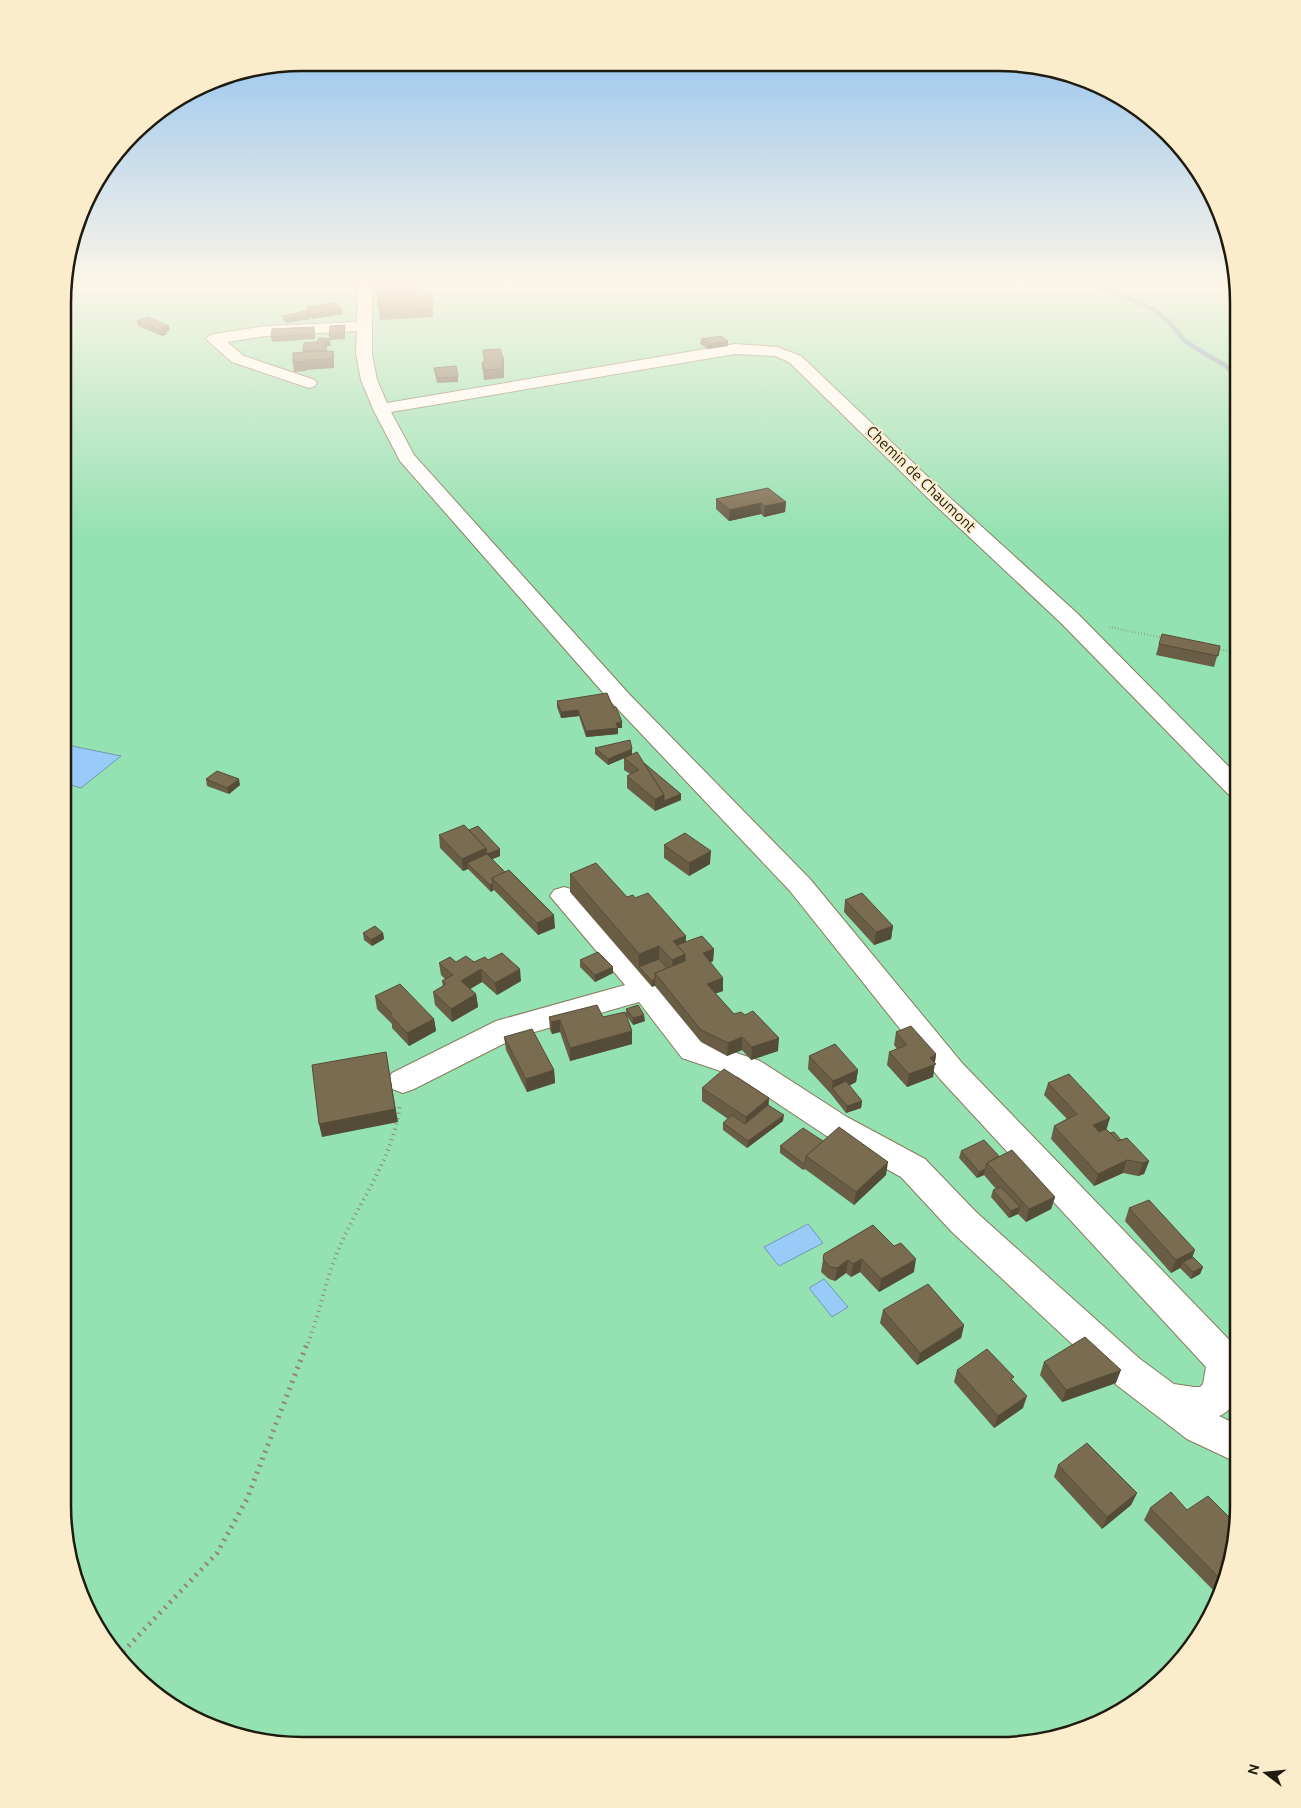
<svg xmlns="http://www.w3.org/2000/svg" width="1301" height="1808" viewBox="0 0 1301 1808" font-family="Ubuntu,sans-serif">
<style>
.green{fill:#94e1b1}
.water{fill:#99cbf9;stroke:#7596b3}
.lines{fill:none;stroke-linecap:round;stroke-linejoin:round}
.stream{stroke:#7596b3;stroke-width:4.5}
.minor-casing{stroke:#887a5d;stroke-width:2}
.path-far2{stroke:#918670;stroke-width:2.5;stroke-dasharray:0.5 2.5;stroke-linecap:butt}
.path-far1{stroke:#918670;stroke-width:4;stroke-dasharray:1 4.5;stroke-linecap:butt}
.path{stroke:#918670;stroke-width:5;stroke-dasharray:2 5.5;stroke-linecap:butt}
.minor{fill:#fff;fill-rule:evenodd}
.wall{fill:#695d45}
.shaded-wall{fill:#554c38}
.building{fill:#7a6c50;stroke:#554c38}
.labels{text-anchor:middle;stroke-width:4;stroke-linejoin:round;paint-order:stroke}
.far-street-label{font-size:15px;fill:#201b0f;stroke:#fbeccc}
.rim{fill:none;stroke:#201b0f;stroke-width:2.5}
</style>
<rect width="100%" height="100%" fill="#fbeccc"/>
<polygon class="green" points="65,284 1234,284 1238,303 1238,1521 1226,1583 1198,1639 1156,1686 1104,1721 998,1745 272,1743 169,1705 122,1663 87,1611 63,1505"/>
<g class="water">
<polygon points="67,745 121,756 81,788 64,783 64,747"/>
<polygon points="808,1224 823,1243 779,1266 764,1247"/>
<polygon points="824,1279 848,1307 832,1317 809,1288"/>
</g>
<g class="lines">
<polyline class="stream" points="1095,284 1153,309 1168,321 1186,342 1226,366 1238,379"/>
<defs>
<path id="minor" d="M358,284H372V354L377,380L387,403L735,344L777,347L801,356L947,495L1078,614L1238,776V798L1229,795L1062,624L933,503L789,362L775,356L735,354L391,412L414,455L629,694L810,879L962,1063L1238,1349C1238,1371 1245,1406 1219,1416L1238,1425V1463L1187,1439L1114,1383L952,1232L901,1177L825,1135L738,1077L682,1058L639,1002L517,1037L414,1089L403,1093L392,1089L387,1081L392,1073L496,1021L625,985L550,896L554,890L564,887L574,890L656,983L704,1042L760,1061L847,1117L925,1159L976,1212L1140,1359L1174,1384L1194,1387H1200L1203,1384L1206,1367L940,1079L790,891L613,704L400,461L373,409L361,380L356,354L357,331L266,336L227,342L244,356L315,380L317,383L315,386L309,388L232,362L206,339L209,336L214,334L266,326L357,322Z"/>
</defs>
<use href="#minor" class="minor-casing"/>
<g class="path-far2">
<polyline points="1109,627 1164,638"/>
<polyline points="1217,649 1238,653"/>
</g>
<path class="path-far1" d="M308,1343C320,1312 326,1278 339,1248C360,1200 394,1157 400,1104"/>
<polyline class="path" points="118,1657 217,1553 247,1499 308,1341"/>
<use href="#minor" class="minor"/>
</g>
<g class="wall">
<polygon points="415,291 431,291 433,317 380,320 378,306"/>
<polygon points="307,307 342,310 343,314 312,319 310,317 310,319 286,323 283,320 282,316 307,312"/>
<polygon points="137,321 170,330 166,332 167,334 162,336 138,326"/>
<polygon points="345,325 345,339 330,340 331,346 327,346 327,352 333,351 334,368 306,370 306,371 294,372 293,362 303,353 303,351 317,342 330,339 329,335"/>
<polygon points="315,331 315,339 272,342 271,337"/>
<polygon points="701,339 728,341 728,346 708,349 700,344"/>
<polygon points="483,350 504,361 504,378 484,380 482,362 484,362"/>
<polygon points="434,368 458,377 458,382 437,383"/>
<polygon points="716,499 786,502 785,512 764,517 761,514 729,521 716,509"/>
<polygon points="1159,644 1220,646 1214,667 1156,655"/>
<polygon points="557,701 613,707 622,722 622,728 618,728 618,734 586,737 579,716 561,718 557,707"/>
<polygon points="595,748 632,754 681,794 681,800 655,811 627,788 627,776 630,774 624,770 624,758 608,765 595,754"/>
<polygon points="206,779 240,785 229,794 207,786"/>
<polygon points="469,830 500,856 492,859 555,928 538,935 494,890 491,892 468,869 463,871 440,848 439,835"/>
<polygon points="664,845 710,864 689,876 664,858"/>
<polygon points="570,874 627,897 686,942 714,949 713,961 710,963 723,978 723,991 715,993 734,1014 778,1051 751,1060 742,1050 727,1056 701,1042 655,986 652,987 570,892"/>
<polygon points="845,900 893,926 891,939 874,945 844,912"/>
<polygon points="363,933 383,933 384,939 372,946 364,940"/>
<polygon points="488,960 521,981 497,995 482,982 470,989 476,994 478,1007 452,1022 435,1005 433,992 443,986 442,981 445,979 441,975 439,963 474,962"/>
<polygon points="580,960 613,973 595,982 580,967"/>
<polygon points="375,996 434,1019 436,1031 409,1046 392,1028 392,1024 377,1009"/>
<polygon points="626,1009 645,1021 633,1025 626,1015 632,1031 632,1044 570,1061 560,1032 552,1034 550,1030 549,1017 603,1017 626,1015"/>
<polygon points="896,1032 936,1054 933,1077 907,1087 887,1065 889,1052 897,1049 894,1045"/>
<polygon points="504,1037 554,1070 555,1083 527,1092 506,1050"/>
<polygon points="809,1056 858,1070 856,1082 849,1086 862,1101 861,1108 846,1113 831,1094 808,1069"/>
<polygon points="1048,1083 1110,1133 1121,1140 1149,1161 1144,1174 1138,1176 1123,1173 1094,1186 1051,1139 1054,1126 1067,1119 1044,1095"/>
<polygon points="702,1088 769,1098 768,1105 783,1121 747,1148 723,1130 723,1123 728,1119 702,1101"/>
<polygon points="823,1141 886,1175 854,1205 805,1169 803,1170 780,1153 780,1146"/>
<polygon points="961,1151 999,1156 1055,1197 1051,1209 1026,1222 1018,1214 1009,1218 991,1197 993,1190 996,1189 984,1175 977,1178 959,1158"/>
<polygon points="1129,1208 1193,1257 1203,1267 1200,1274 1191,1279 1180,1268 1171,1273 1125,1221"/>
<polygon points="873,1225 914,1272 879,1292 860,1272 851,1277 846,1273 835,1281 829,1279 821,1272 824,1254"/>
<polygon points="883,1310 964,1325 961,1338 917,1365 880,1323"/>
<polygon points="1044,1362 1116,1383 1062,1402 1040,1375"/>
<polygon points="957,1370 1013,1380 1023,1408 994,1428 954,1382"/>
<polygon points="1058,1465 1137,1493 1131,1505 1102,1529 1054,1477"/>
<polygon points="1150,1508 1187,1510 1226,1583 1219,1596 1144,1520"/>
</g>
<g class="shaded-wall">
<polygon points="342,310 343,314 312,319 311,314"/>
<polygon points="310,314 310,319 286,323 285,319"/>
<polygon points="169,326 170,330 166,332 167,334 162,336 161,331 161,328"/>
<polygon points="728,341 728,346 708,349 708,344"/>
<polygon points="333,351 334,361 334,368 333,359"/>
<polygon points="786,502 785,512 764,517 765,506"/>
<polygon points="761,503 761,514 729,521 730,510"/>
<polygon points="578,710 579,716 561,718 561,712"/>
<polygon points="622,722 622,728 618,728 618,734 586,737 586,731 616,723"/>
<polygon points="632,749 632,755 608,765 608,759"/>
<polygon points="239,779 240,785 229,794 227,788"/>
<polygon points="681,794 681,800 655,811 655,799 664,795"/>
<polygon points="486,848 488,861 467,863 468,869 463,871 462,859"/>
<polygon points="500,849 500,856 488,861 487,854"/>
<polygon points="711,851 710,864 689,876 689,863"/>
<polygon points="493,884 493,890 491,892 490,885"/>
<polygon points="554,915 555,928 538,935 537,923"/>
<polygon points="893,926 891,939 874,945 876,932"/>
<polygon points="383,933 384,939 372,946 371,940"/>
<polygon points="686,936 685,973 672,979 673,941"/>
<polygon points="659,946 659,965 639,967 639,954"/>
<polygon points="714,949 713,961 702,966 703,953"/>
<polygon points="613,967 613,973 595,982 595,975"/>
<polygon points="481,969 482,982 463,993 461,981"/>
<polygon points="520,969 521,981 497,995 495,983"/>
<polygon points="723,978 723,991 706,997 707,984"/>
<polygon points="655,979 655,985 652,987 652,981"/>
<polygon points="476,994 478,1007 452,1022 451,1009"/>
<polygon points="644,1015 645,1021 633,1025 633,1018"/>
<polygon points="434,1019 436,1031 409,1046 407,1033"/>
<polygon points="560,1020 560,1032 552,1034 551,1022"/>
<polygon points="632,1031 632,1044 570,1061 570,1048"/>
<polygon points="742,1037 742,1050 727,1056 728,1043"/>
<polygon points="779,1038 778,1051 751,1060 752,1047"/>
<polygon points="386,1052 398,1122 322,1137 319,1124"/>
<polygon points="936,1054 933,1077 907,1087 909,1074 930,1058"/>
<polygon points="554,1070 555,1083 527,1092 526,1079"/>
<polygon points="858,1070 856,1082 835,1092 832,1088 833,1081"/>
<polygon points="769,1098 768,1111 745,1130 746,1117"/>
<polygon points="862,1101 861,1108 846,1113 847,1106"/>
<polygon points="784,1115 783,1121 747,1148 748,1141"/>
<polygon points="1110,1118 1106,1131 1089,1138 1093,1125"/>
<polygon points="1127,1160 1123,1173 1094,1186 1098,1174"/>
<polygon points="1149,1161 1144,1174 1138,1176 1143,1163"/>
<polygon points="888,1162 886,1175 854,1205 856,1192"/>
<polygon points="985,1169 984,1175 977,1178 979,1172"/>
<polygon points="1055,1197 1051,1209 1026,1222 1029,1209"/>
<polygon points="1020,1207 1018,1214 1009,1218 1011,1211"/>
<polygon points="1195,1250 1190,1263 1183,1262 1180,1268 1171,1273 1176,1260"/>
<polygon points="862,1259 860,1272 851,1277 853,1264"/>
<polygon points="916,1259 914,1272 879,1292 881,1279"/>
<polygon points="848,1260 846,1273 835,1281 837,1268"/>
<polygon points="1203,1267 1200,1274 1191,1279 1193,1272"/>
<polygon points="964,1325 961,1338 917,1365 920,1353"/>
<polygon points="1121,1370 1116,1383 1062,1402 1066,1390"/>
<polygon points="1027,1396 1023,1408 994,1428 998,1416"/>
<polygon points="1137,1493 1131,1505 1102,1529 1107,1517"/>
</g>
<g class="building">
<polygon points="377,284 406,284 410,304 378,306"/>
<polygon points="406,284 415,284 415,291 431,291 433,308 410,309"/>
<polygon points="336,303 342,310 311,314 307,309 307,307"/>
<polygon points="306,311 310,314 285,319 282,316"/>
<polygon points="148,317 169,326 161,328 166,330 161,331 137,321"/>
<polygon points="345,325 344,334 329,335 330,326"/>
<polygon points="314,327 314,334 271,337 272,329"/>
<polygon points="721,336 728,341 708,344 701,339"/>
<polygon points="319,338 330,339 330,341 325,342 324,346 327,346 326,350 303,351 304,343 317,342"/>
<polygon points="500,349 504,361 502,361 504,369 483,370 482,362 485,362 483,350"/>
<polygon points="333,351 333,359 304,360 305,362 293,362 293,353"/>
<polygon points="456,366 458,377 437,378 434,368"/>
<polygon points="768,488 786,502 765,506 761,503 730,510 716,499"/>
<polygon points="1162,634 1220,646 1218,656 1159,644"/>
<polygon points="607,693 613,707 616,707 622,722 616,723 618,728 586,731 578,710 561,712 557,701"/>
<polygon points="630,740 632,749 608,759 595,748"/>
<polygon points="637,752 664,795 655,799 627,776 639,770 624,758"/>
<polygon points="644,763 681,794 664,801 664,795"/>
<polygon points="217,771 239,779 227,788 206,779"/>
<polygon points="464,825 486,848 462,859 439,835"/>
<polygon points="478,826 500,849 487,854 505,872 492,878 493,884 490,885 467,863 487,854 486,848 469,830"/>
<polygon points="685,833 711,851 689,863 664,845"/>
<polygon points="596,863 627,897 633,895 635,898 648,893 686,936 673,941 685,954 672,960 659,946 639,954 570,874"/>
<polygon points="509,870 554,915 537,923 492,878"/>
<polygon points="862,893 893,926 876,932 845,900"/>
<polygon points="375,926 383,933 371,940 363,933"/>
<polygon points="702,936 714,949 703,953 723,978 707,984 734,1014 741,1012 745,1015 753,1011 779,1038 752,1047 742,1037 728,1043 701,1030 655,973 685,961 685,954 677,945"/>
<polygon points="598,952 613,967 595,975 580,960"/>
<polygon points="502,953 520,969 495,983 481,969 461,981 476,994 451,1009 433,992 446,984 442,981 453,975 439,963 450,957 456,962 466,956 474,962 485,957 488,960"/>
<polygon points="659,959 667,968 655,973 655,979 652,981 639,967"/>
<polygon points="400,984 434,1019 407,1033 390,1015 392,1014 375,996"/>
<polygon points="597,1005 603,1017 625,1012 632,1031 570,1048 560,1020 551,1022 549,1017"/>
<polygon points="638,1005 644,1015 633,1018 626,1009"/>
<polygon points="911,1026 936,1054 930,1058 936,1064 909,1074 889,1052 907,1045 896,1032"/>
<polygon points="532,1029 554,1070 526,1079 504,1037"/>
<polygon points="835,1044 858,1070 833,1081 809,1056"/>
<polygon points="386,1052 395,1109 319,1124 312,1065"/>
<polygon points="724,1069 769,1098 746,1117 702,1088"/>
<polygon points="1069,1074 1110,1118 1093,1125 1099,1132 1106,1129 1118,1141 1127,1138 1149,1161 1143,1163 1127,1160 1098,1174 1054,1126 1077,1114 1048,1083"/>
<polygon points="846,1081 862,1101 847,1106 832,1088"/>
<polygon points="768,1105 784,1115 748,1141 723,1123 732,1115 745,1124"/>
<polygon points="839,1127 888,1162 856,1192 806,1156"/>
<polygon points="803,1128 823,1141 806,1156 805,1163 804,1164 780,1146"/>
<polygon points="1114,1132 1121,1140 1118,1141 1110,1133"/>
<polygon points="984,1140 999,1156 987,1163 985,1169 979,1172 961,1151"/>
<polygon points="1012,1150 1055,1197 1029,1209 987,1163"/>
<polygon points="1001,1187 1020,1207 1011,1211 993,1190"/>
<polygon points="1149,1200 1195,1250 1176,1260 1129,1208"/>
<polygon points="873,1225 894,1246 901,1243 916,1259 881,1279 862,1259 853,1264 848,1260 837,1268 830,1267 823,1259 824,1254"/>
<polygon points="1193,1257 1203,1267 1193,1272 1183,1262"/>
<polygon points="928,1284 964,1325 920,1353 883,1310"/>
<polygon points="1085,1337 1121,1370 1066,1390 1044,1362"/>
<polygon points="987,1349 1014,1377 1011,1379 1027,1396 998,1416 957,1370"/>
<polygon points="1087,1443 1137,1493 1107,1517 1058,1465"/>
<polygon points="1171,1492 1187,1510 1208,1496 1237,1525 1225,1584 1150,1508"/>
</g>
<linearGradient id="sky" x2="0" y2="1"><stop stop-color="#88bdef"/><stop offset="0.53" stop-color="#fdf6e8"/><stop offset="1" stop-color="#fdf6e8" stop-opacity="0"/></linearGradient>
<rect width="1301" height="537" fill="url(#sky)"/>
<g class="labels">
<g class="far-street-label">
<text transform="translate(921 479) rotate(44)" y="5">Chemin de Chaumont</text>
</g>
</g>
<path d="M0 0H1301V1808H0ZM303 71H998A232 232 0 0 1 1230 303V1505A232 232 0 0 1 998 1737H303A232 232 0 0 1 71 1505V303A232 232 0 0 1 303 71Z" fill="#fbeccc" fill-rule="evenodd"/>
<path class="rim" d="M303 71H998A232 232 0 0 1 1230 303V1505A232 232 0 0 1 998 1737H303A232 232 0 0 1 71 1505V303A232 232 0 0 1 303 71Z"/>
<g transform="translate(1266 1773) rotate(286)" stroke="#fbeccc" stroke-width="4" paint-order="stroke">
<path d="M0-4L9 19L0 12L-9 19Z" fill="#201b0f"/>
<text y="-8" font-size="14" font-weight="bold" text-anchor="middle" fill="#201b0f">N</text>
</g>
</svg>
